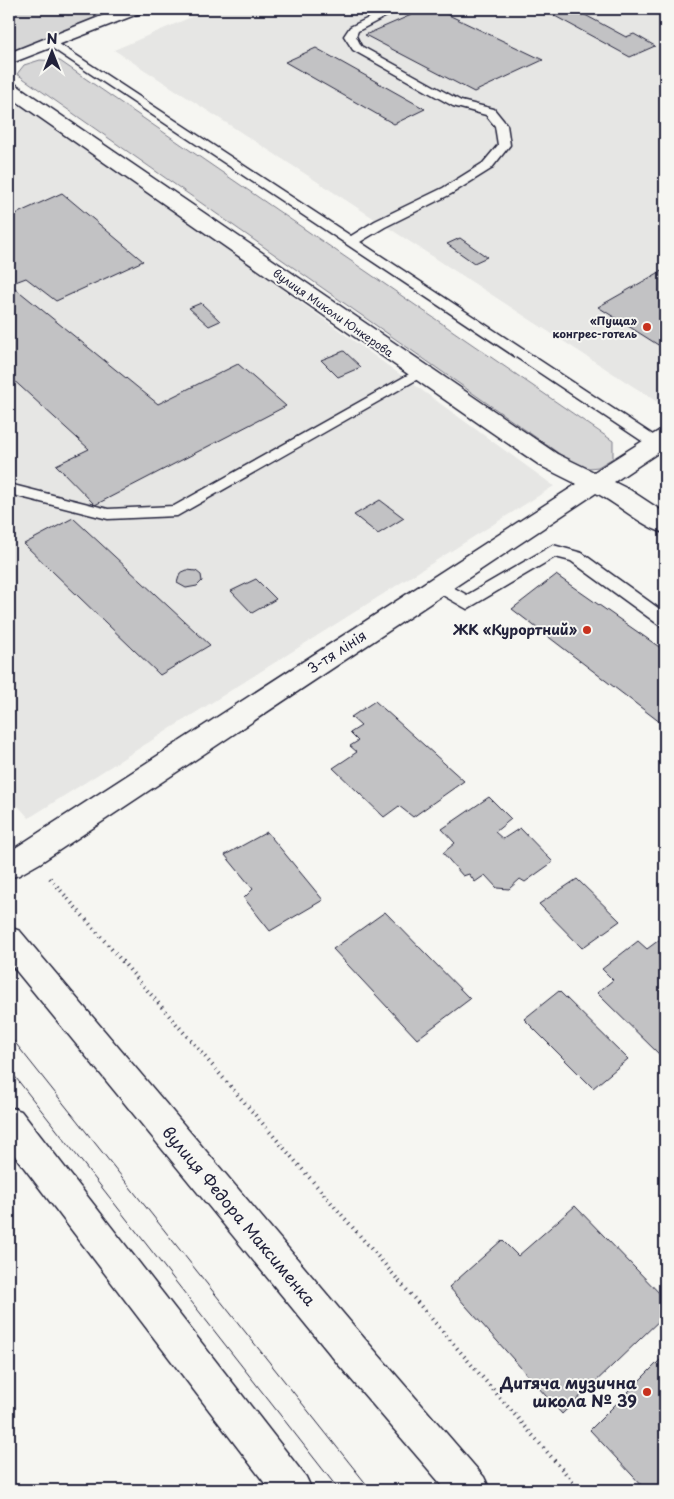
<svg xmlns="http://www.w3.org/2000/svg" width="674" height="1499" viewBox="0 0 674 1499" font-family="'Playpen Sans',sans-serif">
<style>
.built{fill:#e6e6e4}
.green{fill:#d7d7d7;stroke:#7c7c89}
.building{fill:#c2c2c4;stroke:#22223b}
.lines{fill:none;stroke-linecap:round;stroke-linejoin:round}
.lane-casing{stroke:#22223b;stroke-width:3}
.street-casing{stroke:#22223b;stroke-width:3}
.path{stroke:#22223b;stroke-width:4;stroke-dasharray:1 4.5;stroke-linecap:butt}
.lane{fill:#f6f6f2;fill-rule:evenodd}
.street{fill:#f6f6f2;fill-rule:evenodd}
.tram{stroke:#22223b;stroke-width:1}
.poi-dot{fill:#c8321e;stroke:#f6f6f2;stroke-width:2}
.labels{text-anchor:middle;stroke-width:4;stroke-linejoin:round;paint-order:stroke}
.far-street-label{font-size:11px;fill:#22223b;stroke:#f6f6f2}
.far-poi-label{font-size:11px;font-weight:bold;fill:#22223b;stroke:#f6f6f2;text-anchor:end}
.poi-label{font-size:14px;font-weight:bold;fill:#22223b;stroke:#f6f6f2;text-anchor:end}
.street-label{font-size:14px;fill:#22223b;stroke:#f6f6f2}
.near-street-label{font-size:16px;fill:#22223b;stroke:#f6f6f2}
.near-poi-label{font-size:16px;font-weight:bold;fill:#22223b;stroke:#f6f6f2;text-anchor:end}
</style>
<rect width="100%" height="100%" fill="#f6f6f2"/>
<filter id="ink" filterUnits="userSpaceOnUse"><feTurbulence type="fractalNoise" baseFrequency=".02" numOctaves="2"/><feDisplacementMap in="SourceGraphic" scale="10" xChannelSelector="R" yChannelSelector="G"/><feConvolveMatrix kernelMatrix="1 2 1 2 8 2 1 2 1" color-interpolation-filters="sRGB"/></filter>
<g filter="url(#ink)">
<g class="built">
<polygon points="210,9 665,9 665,407 114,50"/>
<polygon points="9,91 554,486 29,818 9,796"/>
</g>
<g class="green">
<polygon points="9,9 58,9 68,15 84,9 123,9 9,54"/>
<polygon points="40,60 60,61 613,441 613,458 598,467 581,469 17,74 24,65"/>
</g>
<g class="building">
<polygon points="425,9 436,9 543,60 474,92 365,35"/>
<polygon points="542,9 574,9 626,37 634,34 655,46 630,57"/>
<polygon points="316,48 425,109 394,124 285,62"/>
<polygon points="62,193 143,261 56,301 26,278 10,284 158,404 238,364 286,406 95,505 56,465 89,449 9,376 9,217"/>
<polygon points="460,238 487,257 474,263 447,244"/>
<polygon points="665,269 665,347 663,348 598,307"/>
<polygon points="201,303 220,321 209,326 189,308"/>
<polygon points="344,351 361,367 338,377 321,360"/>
<polygon points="380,500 404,518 378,534 354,515"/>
<polygon points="73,518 210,645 160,675 24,544"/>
<polygon points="187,570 196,571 201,575 202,581 197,586 186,588 177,583 180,573"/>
<polygon points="556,575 665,651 665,726 512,609"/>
<polygon points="256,579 276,599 252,613 231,591"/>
<polygon points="375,701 464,781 413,817 399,806 384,817 333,768 357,752 350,746 358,741 350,733 361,726 351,717"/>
<polygon points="489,797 511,819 495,832 503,839 520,828 553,862 525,882 520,879 509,889 497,888 485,875 475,882 469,874 463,876 443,853 455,843 442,829"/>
<polygon points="267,832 323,900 270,931 244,898 253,889 225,855"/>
<polygon points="577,879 620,921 582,948 539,904"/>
<polygon points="385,912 470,999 417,1039 333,949"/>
<polygon points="663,937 665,939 665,1060 597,993 613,980 602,969 638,941 647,949"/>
<polygon points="559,991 628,1059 593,1088 524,1019"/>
<polygon points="575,1206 665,1299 665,1315 562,1414 449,1287 502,1240 518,1256"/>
<polygon points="665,1355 665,1490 646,1490 590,1430"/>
</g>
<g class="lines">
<defs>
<g id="lane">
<polygon points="387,9 400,9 358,31 356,36 361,46 461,101 494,109 507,125 510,145 491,169 451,194 385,227 360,242 665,443 665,455 660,453 43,42 49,39 53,40 351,236 375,221 443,188 483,163 498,145 495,126 486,115 453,106 353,50 344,36 350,27"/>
<polygon points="420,368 425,369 427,372 425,375 177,516 108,519 9,494 9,484 108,509 174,506"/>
<polygon points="553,545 582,553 665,613 665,627 659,625 571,561 555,557 467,609 432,589 430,585 432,581 438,579 467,595"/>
</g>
<g id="street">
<polygon points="119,9 143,9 140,13 9,64 9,53"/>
<path d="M9,83L15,84L557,454L594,472L657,432L665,429V448L614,482L630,490L665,513V533C644,528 618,504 596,493L40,863L19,875L9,878V852L577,484L541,466L484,427L9,96Z"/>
<polygon points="9,927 20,931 364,1338 484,1477 490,1490 446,1490 338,1364 9,962"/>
<polygon points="9,1107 21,1111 306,1477 312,1490 270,1490 9,1148"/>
</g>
</defs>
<use href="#lane" class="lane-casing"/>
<use href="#street" class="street-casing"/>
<polyline class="path" points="50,878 580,1490"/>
<use href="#lane" class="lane"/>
<use href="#street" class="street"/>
<g class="tram">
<polyline points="9,1035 371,1490"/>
<polyline points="9,1069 339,1490"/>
</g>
</g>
</g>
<g class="poi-dot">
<circle cx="647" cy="327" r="5"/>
<circle cx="587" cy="630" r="5"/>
<circle cx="647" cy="1392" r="5"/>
</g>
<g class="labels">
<g class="far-street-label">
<text transform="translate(333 313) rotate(35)" y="4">вулиця Миколи Юнкерова</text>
</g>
<g class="far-poi-label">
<text x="637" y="325">«Пуща»<tspan x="637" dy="13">конгрес-готель</tspan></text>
</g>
<g class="poi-label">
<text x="577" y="635">ЖК «Курортний»</text>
</g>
<g class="street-label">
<text transform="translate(337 652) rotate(-33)" y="5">3-тя лінія</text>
</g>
<g class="near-street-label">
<text transform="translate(239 1216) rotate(50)" y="6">вулиця Федора Максименка</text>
</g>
<g class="near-poi-label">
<text x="637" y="1389">Дитяча музична<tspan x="637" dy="18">школа № 39</tspan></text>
</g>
</g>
<rect width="674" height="1499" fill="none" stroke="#f6f6f2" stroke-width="30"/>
<rect x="15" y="15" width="644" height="1469" fill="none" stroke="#22223b" stroke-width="2" filter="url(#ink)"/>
<g transform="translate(52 52)" stroke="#f6f6f2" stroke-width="4" paint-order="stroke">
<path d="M0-4L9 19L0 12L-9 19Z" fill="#22223b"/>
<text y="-8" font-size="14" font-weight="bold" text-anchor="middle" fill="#22223b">N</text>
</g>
</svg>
